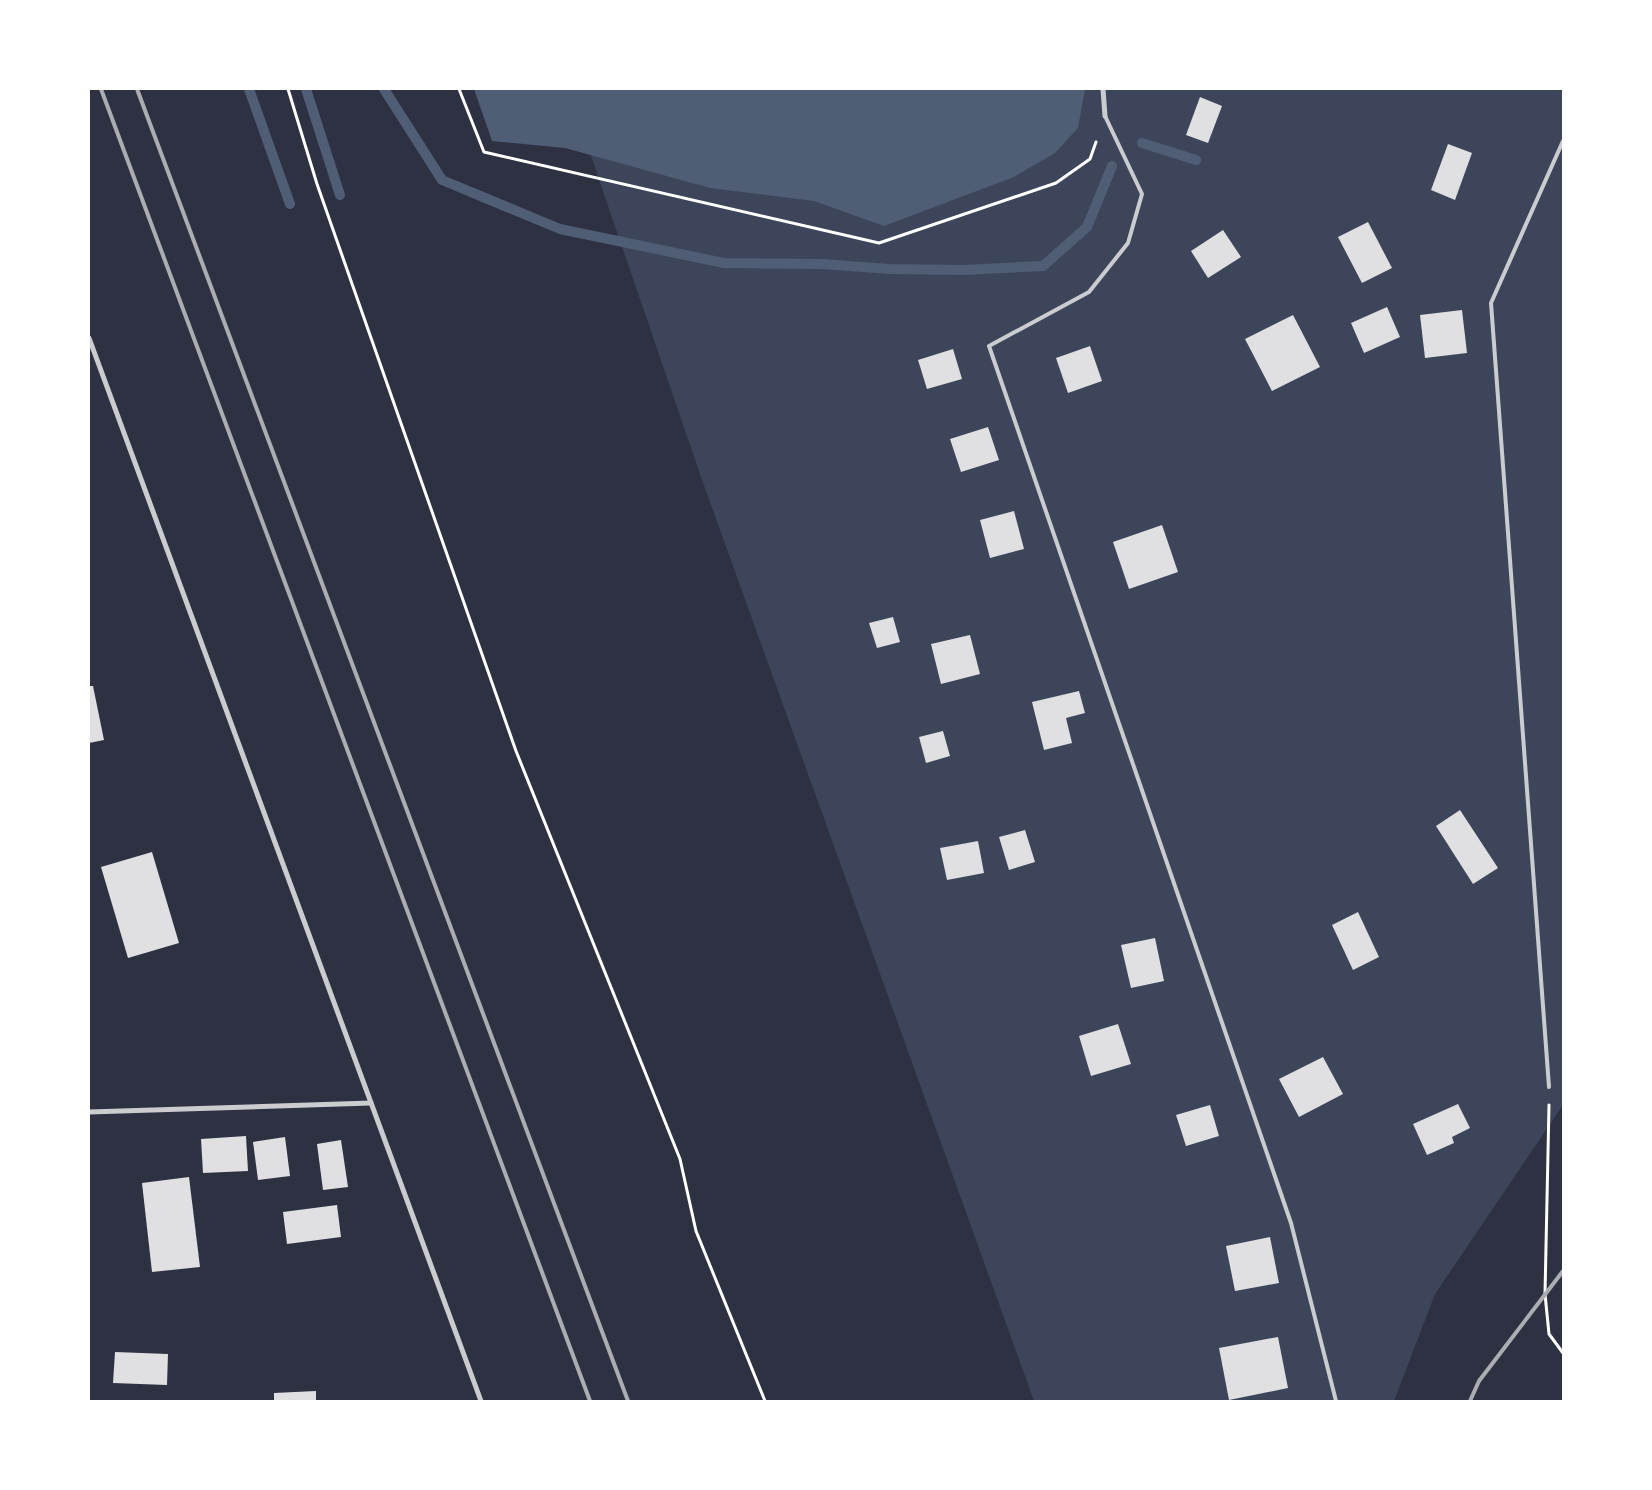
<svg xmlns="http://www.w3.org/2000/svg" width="1652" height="1490" viewBox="0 0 1652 1490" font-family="Lora,serif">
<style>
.green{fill:#3c4559}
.water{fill:#4f5d75}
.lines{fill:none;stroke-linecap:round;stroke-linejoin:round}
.stream{stroke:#4f5d75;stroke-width:10}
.building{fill:#e0e0e3}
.path{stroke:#fff;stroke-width:3}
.service{stroke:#caccd0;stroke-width:4}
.minor{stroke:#caccd0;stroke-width:5}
.rail{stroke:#abadb3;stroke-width:4}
</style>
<rect width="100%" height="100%" fill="#2d3142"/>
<polygon class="green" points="568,89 1563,89 1563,1105 1435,1294 1394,1401 1034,1401 702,480"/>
<polygon class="water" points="474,89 1085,89 1078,128 1055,153 1014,177 884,226 814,201 710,188 565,148 492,141"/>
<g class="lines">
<g class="stream">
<polyline points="249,89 290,204"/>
<polyline points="306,89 340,195"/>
<polyline points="384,89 442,180 560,229 724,263 821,264 890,269 963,270 1043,266 1087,227 1112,166"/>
<polyline points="1142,143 1196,160"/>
</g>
</g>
<g class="building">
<polygon points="1200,97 1222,106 1208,143 1186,135"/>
<polygon points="1448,144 1472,153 1455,200 1431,190"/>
<polygon points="1368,222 1392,268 1362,283 1338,237"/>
<polygon points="1223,230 1241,257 1208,278 1191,251"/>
<polygon points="1387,307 1400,337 1364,353 1351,323"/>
<polygon points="1462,310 1467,353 1425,358 1420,315"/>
<polygon points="1293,315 1320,367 1272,391 1245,339"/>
<polygon points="1090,346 1102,381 1068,393 1056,358"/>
<polygon points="953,349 962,379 927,389 918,360"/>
<polygon points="988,427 999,460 961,472 950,439"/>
<polygon points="1014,511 1024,549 990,558 980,520"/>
<polygon points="1162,525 1178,572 1129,589 1113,542"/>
<polygon points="893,617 900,642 877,648 869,623"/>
<polygon points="970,635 980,674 941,684 931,644"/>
<polygon points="89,686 93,686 104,740 89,743"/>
<polygon points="1079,691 1085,713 1066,718 1072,743 1044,750 1032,702"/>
<polygon points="943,731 950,756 926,763 919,737"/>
<polygon points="1460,810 1498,868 1473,884 1436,826"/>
<polygon points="1025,830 1035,862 1009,870 999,837"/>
<polygon points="978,841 984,873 947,880 940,848"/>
<polygon points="152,852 179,943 128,958 101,867"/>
<polygon points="1358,912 1379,957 1353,970 1332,925"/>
<polygon points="1155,938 1164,981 1131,988 1121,945"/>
<polygon points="1118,1024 1131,1064 1091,1076 1079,1036"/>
<polygon points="1323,1057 1343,1094 1299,1117 1279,1079"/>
<polygon points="1458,1104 1470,1128 1452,1137 1454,1143 1427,1155 1413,1124"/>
<polygon points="1210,1105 1219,1136 1186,1146 1176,1115"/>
<polygon points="246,1136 248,1171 203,1173 201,1139"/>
<polygon points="285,1137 290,1176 258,1180 253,1142"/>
<polygon points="341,1140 348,1187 323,1190 317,1144"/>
<polygon points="189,1177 200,1267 152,1272 142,1183"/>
<polygon points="337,1205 341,1237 287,1244 283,1212"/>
<polygon points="1270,1237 1279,1283 1235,1291 1226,1246"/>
<polygon points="1278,1337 1288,1388 1229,1400 1219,1348"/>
<polygon points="115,1352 168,1354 167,1385 113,1383"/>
<polygon points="316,1391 316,1401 274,1401 274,1393"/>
</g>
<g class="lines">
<g class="path">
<polyline points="288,89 317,184 516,751 680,1159 696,1231 765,1401"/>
<polyline points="459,89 484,152 879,243 1056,183 1090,159 1096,142"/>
<polyline points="1549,1105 1545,1294 1549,1334 1563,1353"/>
</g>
<g class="service">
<polyline points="1105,116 1142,194 1128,243 1089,292 989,346 1291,1223 1336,1401"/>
<polyline points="1549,1087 1491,303 1563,141"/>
</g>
<g class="minor">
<polyline points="1103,89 1105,116"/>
<polyline points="89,338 481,1401"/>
<polyline points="89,1112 371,1103"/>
</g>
<g class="rail">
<polyline points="101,89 590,1401"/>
<polyline points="137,89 628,1401"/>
<polyline points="1470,1401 1479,1381 1563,1271"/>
</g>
</g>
<rect width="1652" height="1490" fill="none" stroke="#ffffff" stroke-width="180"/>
</svg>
